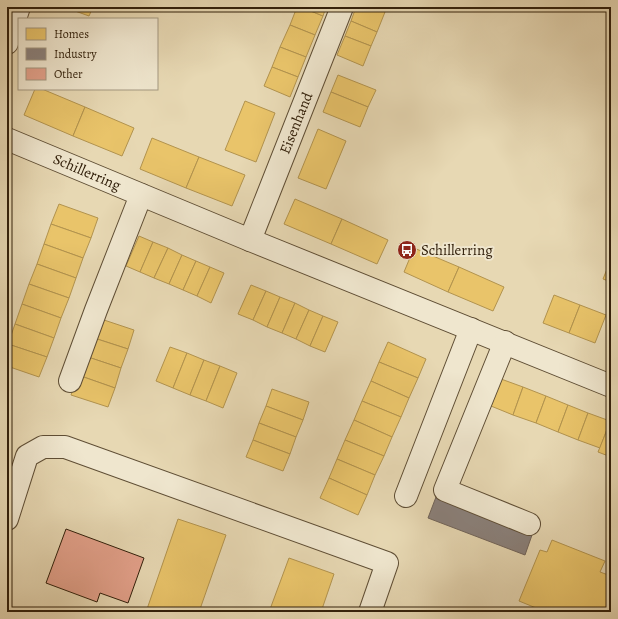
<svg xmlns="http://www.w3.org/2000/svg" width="618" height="619" viewBox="0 0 618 619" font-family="Alegreya,serif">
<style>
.homes{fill:#e9c46a;stroke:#b2934e}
.industry{fill:#8a817c;stroke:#70645a}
.building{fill:#e3a18b;stroke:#32200b}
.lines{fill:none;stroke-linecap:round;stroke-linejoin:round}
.minor-casing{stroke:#5f4e35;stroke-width:24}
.minor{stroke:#efe6ce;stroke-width:22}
.labels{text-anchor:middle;stroke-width:4;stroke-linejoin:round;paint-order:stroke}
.street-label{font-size:15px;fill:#32200b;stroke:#efe6ce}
.poi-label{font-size:15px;fill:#32200b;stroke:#efe6ce;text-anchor:start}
</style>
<rect width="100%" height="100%" fill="#e7d8b3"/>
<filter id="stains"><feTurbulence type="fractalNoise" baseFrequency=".005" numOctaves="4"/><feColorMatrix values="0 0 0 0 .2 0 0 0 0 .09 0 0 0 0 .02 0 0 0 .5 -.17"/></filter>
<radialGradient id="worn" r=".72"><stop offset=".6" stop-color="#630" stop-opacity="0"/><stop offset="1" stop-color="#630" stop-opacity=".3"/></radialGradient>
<g class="homes">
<polygon points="64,7 93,7 89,16"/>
<polygon points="297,7 301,7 323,16 315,35 290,25"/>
<polygon points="301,7 326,7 323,16"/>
<polygon points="356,7 373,7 385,12 377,32 351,21"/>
<polygon points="351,21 377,32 371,46 345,36"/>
<polygon points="290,25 315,35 306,57 280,47"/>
<polygon points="345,36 371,46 363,66 337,55"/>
<polygon points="280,47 306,57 298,77 272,67"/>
<polygon points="272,67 298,77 290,97 264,86"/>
<polygon points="338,75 376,90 368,107 331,92"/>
<polygon points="35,89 42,89 85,107 73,136 24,115"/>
<polygon points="331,92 368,107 360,127 323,112"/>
<polygon points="245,101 275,113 256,162 225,150"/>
<polygon points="85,107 134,128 122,156 73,136"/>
<polygon points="318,129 346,141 326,189 298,178"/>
<polygon points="152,138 199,157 186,188 140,169"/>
<polygon points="199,157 245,175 232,206 186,188"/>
<polygon points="295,199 342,219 331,244 284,224"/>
<polygon points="59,204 98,218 91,238 51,224"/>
<polygon points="342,219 388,240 377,264 331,244"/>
<polygon points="51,224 91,238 83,258 44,244"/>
<polygon points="139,236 153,242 140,272 126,266"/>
<polygon points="153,242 168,248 154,278 140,272"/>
<polygon points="44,244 83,258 76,278 37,264"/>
<polygon points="168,248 182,255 169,284 154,278"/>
<polygon points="414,248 459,267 448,292 404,272"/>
<polygon points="182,255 196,261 183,290 169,284"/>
<polygon points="611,259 611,282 603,279"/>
<polygon points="196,261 210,267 197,296 183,290"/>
<polygon points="37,264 76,278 69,298 29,284"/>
<polygon points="210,267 224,273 211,303 197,296"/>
<polygon points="459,267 504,287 493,311 448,292"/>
<polygon points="29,284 69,298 61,318 22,304"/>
<polygon points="251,285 266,291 253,320 238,314"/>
<polygon points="266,291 280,297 267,327 253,320"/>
<polygon points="554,295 580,305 569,333 543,323"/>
<polygon points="280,297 295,303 282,333 267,327"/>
<polygon points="295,303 309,310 296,339 282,333"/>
<polygon points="22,304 61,318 54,338 15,324"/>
<polygon points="580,305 606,315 595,343 569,333"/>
<polygon points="309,310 323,316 310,346 296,339"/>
<polygon points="323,316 338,322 325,352 310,346"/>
<polygon points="98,318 134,330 128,349 91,337"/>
<polygon points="15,324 54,338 47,357 8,344"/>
<polygon points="91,337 128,349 121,368 85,356"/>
<polygon points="388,342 426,359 418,378 379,362"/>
<polygon points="8,344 47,357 39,377 7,366"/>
<polygon points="170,347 187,353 173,388 156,381"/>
<polygon points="187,353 204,360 190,395 173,388"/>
<polygon points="85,356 121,368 115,388 78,375"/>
<polygon points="204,360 220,366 206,401 190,395"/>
<polygon points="379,362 418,378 409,398 371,381"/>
<polygon points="220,366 237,373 223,408 206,401"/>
<polygon points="78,375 115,388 108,407 71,395"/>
<polygon points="501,379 523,387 513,415 491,406"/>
<polygon points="371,381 409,398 401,417 362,401"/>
<polygon points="523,387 546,396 536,423 513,415"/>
<polygon points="272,389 309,402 303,420 266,406"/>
<polygon points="546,396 568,405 558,432 536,423"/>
<polygon points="362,401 401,417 392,437 354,420"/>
<polygon points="568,405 588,413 578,440 558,432"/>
<polygon points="266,406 303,420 296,437 259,423"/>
<polygon points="588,413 610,421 600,448 578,440"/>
<polygon points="354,420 392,437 384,456 345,440"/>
<polygon points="259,423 296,437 290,454 253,440"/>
<polygon points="609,425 611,426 611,457 598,452"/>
<polygon points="253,440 290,454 283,471 246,457"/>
<polygon points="345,440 384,456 375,475 337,459"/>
<polygon points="337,459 375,475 367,495 329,478"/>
<polygon points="329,478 367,495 358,515 320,498"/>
<polygon points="178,519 226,535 199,612 146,612"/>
<polygon points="552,540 605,561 600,572 611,576 611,612 546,612 519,601 540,550 547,552"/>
<polygon points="289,558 334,574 321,612 269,612"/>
</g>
<polygon class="industry" points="436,497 532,535 525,555 428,518"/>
<polygon class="building" points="66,529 144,558 128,603 100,593 97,602 46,583"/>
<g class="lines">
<defs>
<g id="minor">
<polyline points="7,43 19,7"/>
<polyline points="7,139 250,240 611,386"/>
<polyline points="250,240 342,7"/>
<polyline points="505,342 445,490 529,524"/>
<polyline points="70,381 96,310 141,195"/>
<polyline points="406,496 471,329"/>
<polyline points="7,519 27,456 43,447 65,447 387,563 370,612"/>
</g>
</defs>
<use href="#minor" class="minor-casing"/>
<use href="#minor" class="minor"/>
</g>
<defs>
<symbol id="bus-disc" viewBox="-11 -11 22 22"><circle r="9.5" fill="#8f2418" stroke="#efe6ce"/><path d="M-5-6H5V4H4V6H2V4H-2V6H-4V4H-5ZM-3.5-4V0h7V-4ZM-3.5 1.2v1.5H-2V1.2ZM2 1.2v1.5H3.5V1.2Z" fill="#fff"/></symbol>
</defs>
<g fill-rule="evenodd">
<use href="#bus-disc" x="396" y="239" width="22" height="22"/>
</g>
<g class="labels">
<g class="street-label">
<text transform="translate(296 123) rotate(-68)" y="5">Eisenhand</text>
<text transform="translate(87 172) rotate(23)" y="5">Schillerring</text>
</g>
<g class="poi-label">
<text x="421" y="255">Schillerring</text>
</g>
</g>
<rect width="618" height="619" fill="none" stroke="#e7d8b3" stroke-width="24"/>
<rect x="8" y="8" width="602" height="603" fill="none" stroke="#32200b" stroke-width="2"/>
<rect x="12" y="12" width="594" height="595" fill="none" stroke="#32200b"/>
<rect x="18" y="18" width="140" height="72" fill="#efe6ce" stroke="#a39780"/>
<rect x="26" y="28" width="20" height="12" fill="#e9c46a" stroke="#a39780"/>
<text x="54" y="38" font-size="12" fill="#32200b">Homes</text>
<rect x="26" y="48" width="20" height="12" fill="#8a817c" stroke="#a39780"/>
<text x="54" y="58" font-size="12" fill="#32200b">Industry</text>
<rect x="26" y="68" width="20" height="12" fill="#e3a18b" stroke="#a39780"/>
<text x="54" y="78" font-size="12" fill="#32200b">Other</text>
<rect width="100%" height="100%" filter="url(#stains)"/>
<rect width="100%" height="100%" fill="url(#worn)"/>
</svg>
